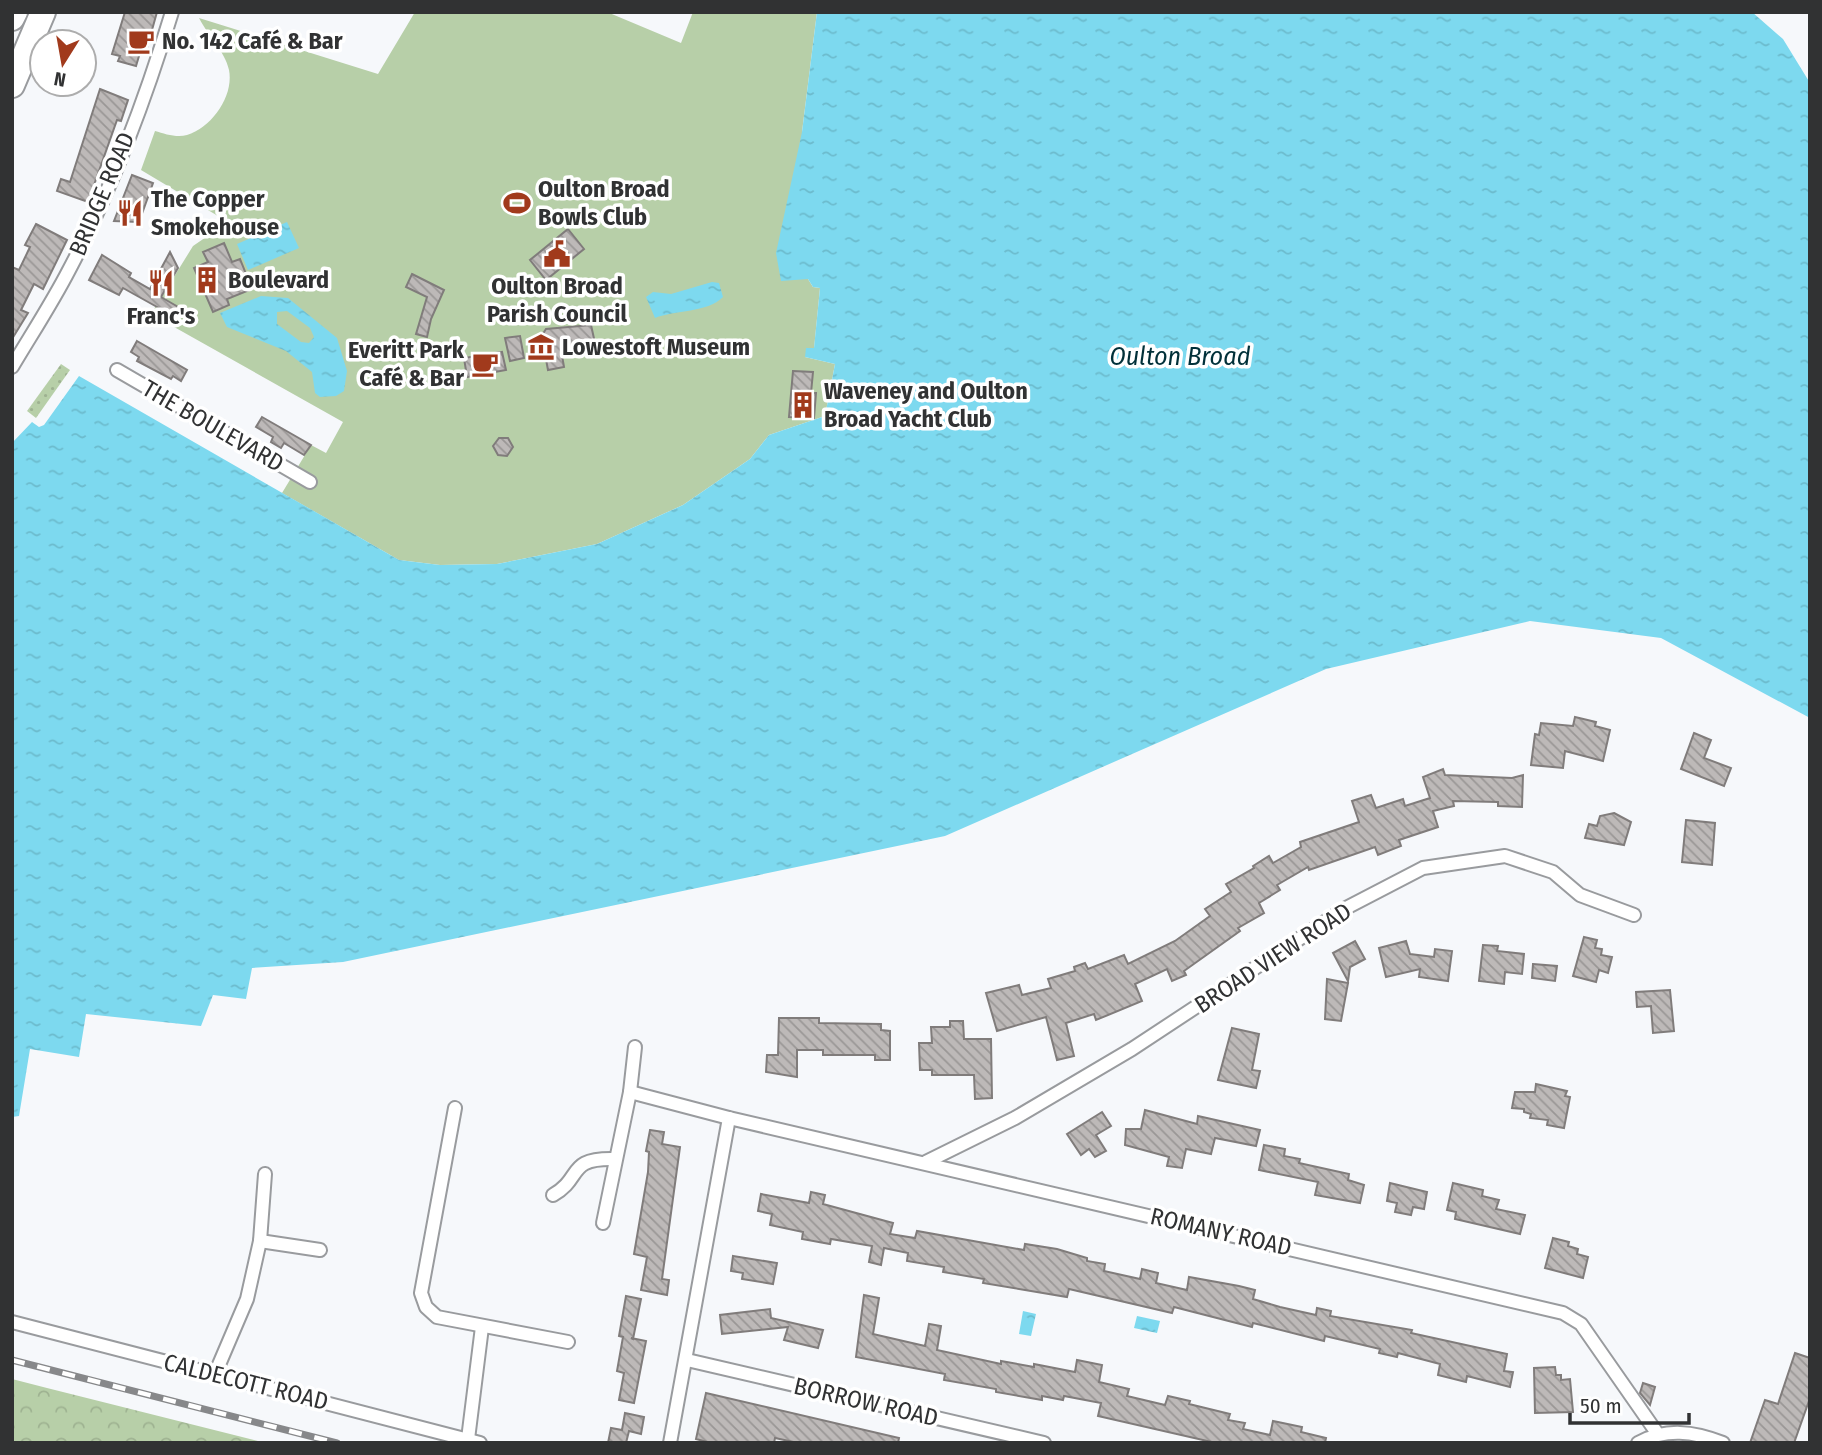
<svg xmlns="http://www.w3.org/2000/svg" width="1822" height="1455" viewBox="0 0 1822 1455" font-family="'Fira Sans Condensed',sans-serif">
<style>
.grass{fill:url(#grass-dots)}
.forest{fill:url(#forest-crowns)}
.park{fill:#b7cfa8}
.water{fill:url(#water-ripples);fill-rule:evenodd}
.building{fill:url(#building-back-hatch);stroke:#807c7b;stroke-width:2}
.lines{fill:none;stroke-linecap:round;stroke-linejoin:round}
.street-casing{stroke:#999b9e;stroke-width:16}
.highway-casing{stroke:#999b9e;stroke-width:28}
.street{stroke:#fff;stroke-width:12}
.highway{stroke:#fff;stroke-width:24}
.rail-casing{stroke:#87888a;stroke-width:7}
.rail{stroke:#fff;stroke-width:4.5;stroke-dasharray:13;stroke-linecap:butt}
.labels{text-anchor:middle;stroke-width:7;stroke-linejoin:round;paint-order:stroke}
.poi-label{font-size:24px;font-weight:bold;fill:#313233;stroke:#fff;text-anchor:start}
.street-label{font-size:24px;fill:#313233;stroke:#fff}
.water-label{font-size:26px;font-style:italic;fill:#013039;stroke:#fff}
</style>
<defs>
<pattern id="grass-dots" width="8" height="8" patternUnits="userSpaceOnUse" patternTransform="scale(1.75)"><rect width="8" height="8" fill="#b7cfa8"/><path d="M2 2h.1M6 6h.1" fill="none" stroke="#9eb291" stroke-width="1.8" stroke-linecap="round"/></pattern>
<pattern id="forest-crowns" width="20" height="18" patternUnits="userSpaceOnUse" patternTransform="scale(1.75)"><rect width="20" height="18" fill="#b7cfa8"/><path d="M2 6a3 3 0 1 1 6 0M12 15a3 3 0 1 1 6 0" fill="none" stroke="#9eb291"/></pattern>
<pattern id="water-ripples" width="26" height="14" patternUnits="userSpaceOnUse" patternTransform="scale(1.75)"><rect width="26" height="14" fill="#7dd9ef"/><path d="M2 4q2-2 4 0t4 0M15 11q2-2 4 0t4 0" fill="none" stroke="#6cbbcd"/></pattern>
<pattern id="building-back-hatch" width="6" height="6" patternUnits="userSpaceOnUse" patternTransform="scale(1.75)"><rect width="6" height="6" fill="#bdb9b8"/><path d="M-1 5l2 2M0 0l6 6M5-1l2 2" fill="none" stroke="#9a9796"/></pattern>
</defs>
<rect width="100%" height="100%" fill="#f6f8fb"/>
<polygon class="grass" points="61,364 70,370 36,418 27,411"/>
<polygon class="forest" points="12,1379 47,1388 266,1443 12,1443"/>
<path class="park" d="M415,12H607L681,43L693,12H817L802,132L808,279L813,287L820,288L814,349L805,357L835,364L825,416L769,435L750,459L683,505L597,544L497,564L440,565L399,560L282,493L311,445L326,453L343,422L151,314L193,246L228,222L141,170L155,131C165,134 177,138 187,135C212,127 234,96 229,70C225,51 208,36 199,18L378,74Z"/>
<g class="water">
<polygon points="817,12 1752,12 1783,39 1810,83 1810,718 1661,638 1530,621 1326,669 945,836 343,962 252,968 246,999 213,995 201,1026 86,1014 79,1057 30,1049 19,1116 12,1117 12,443 32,422 39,427 44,425 79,376 399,560 440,565 497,564 597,544 683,505 750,459 769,435 825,416 835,364 805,357 806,348 814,348 820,288 813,287 808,279 781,281 776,253 802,132"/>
<polygon points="287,222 299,248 248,270 237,244"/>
<path d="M712,282L719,283L723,297C707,313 675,310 655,318L646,297L653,292L671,294Z"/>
<path d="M261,296L288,298L337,338L347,371L344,391L336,396L320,397L315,393L312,372L286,351L227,327L220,313ZM287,311L310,328L314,337L309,343L301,342L277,324V312Z"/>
<polygon points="1023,1311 1036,1314 1031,1336 1019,1334"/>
<polygon points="1137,1316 1160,1321 1157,1333 1134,1328"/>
</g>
<g class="building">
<polygon points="125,12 157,12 147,48 142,46 136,66 118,61 120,56 112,54"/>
<polygon points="100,89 128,100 121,121 117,120 88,202 57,191 61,179 70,182"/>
<polygon points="132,175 153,183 139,222 114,221"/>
<polygon points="36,224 67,240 43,289 34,284 21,310 28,313 12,339 12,267 19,270 30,247 25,245"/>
<polygon points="568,229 584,249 546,280 530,260"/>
<polygon points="224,243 232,262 240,259 252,289 227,299 229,305 213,312 194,268 208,262 203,252"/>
<polygon points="170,252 178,268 161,297 180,308 175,317 123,288 119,295 89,280 102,255 131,273 129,277 150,289"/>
<polygon points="412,274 444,290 431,319 427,337 416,334 427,297 406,287"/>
<polygon points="591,325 595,343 561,350 564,367 548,370 545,354 528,357 546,329"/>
<polygon points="520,336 524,358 510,361 505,338"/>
<polygon points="137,341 187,370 181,381 173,376 171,379 137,361 139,357 131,352"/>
<polygon points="502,352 506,370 467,377 464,358"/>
<polygon points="793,371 813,372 811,393 816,393 814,418 789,417"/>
<polygon points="262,417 311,445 304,455 284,443 281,448 271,442 273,437 256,427"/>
<polygon points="499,438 508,438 513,447 507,456 498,455 493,446"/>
<polygon points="1575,717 1596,722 1595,726 1610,730 1603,761 1565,751 1563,768 1531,765 1535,734 1539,735 1541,723 1573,726"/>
<polygon points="1694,733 1711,740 1704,758 1731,768 1724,786 1681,769"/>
<polygon points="1443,769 1445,775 1512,778 1523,775 1522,807 1498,806 1498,802 1453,801 1454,806 1433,811 1438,827 1399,840 1401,846 1378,855 1375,847 1309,870 1308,867 1277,885 1280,890 1259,903 1264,913 1238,928 1240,931 1184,971 1186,975 1172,981 1167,969 1135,984 1142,1001 1096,1020 1094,1014 1066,1023 1074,1056 1057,1060 1046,1017 997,1031 986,993 1019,985 1022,995 1051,988 1048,979 1075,971 1074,967 1085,963 1088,969 1124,955 1128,964 1175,941 1210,916 1205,909 1231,892 1226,884 1254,868 1253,866 1269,856 1273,863 1301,847 1300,842 1359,822 1352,801 1371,795 1376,808 1403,799 1405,806 1430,798 1423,777"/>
<polygon points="1614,813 1631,822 1624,845 1585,838 1589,824 1597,826 1600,816"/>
<polygon points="1686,820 1715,823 1712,865 1682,862"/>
<polygon points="1584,937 1597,940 1595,948 1602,949 1601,955 1612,957 1608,973 1599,970 1596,982 1573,976"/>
<polygon points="1355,941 1365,959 1350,967 1348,981 1333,953"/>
<polygon points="1406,941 1410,954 1434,957 1435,949 1452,951 1448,981 1419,977 1420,969 1386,977 1379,948"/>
<polygon points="1483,945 1498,946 1497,951 1524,954 1522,974 1505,972 1504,984 1479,981"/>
<polygon points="1533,964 1557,966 1555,981 1532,978"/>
<polygon points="1327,979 1348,983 1341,1021 1325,1019"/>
<polygon points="1670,990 1674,1031 1653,1033 1651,1006 1637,1007 1636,992"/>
<polygon points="779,1018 819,1018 819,1023 881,1024 881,1030 890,1031 890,1060 875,1060 875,1055 823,1055 823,1050 797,1050 797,1077 766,1072 767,1055 778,1055"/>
<polygon points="950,1021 963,1021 964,1039 991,1039 992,1098 975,1099 974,1075 932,1075 932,1070 920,1070 919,1043 932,1043 931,1027 950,1027"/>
<polygon points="1232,1028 1259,1034 1252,1070 1260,1071 1256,1088 1218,1080"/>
<polygon points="1536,1084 1567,1091 1565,1096 1570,1097 1564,1128 1547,1125 1548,1120 1530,1118 1531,1114 1524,1112 1524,1109 1512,1108 1515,1092 1535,1092"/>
<polygon points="1145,1110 1197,1124 1198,1116 1260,1130 1256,1146 1215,1138 1211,1154 1186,1149 1182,1168 1167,1166 1169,1157 1125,1145 1126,1129 1141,1129"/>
<polygon points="1102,1112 1111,1126 1096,1135 1106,1151 1095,1157 1089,1149 1081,1155 1067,1134"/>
<polygon points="650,1130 664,1132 662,1144 680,1147 662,1279 669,1280 667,1295 641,1290 647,1257 634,1254 648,1172 649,1152 646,1151"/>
<polygon points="1264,1145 1285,1149 1284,1156 1300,1159 1299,1163 1349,1174 1348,1180 1364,1185 1360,1203 1315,1195 1318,1182 1259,1170"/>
<polygon points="1390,1183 1427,1192 1424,1209 1413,1207 1411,1215 1395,1212 1397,1203 1387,1201"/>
<polygon points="1453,1183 1483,1190 1482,1196 1499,1200 1496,1209 1525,1215 1520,1234 1455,1219 1456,1212 1447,1210"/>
<polygon points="811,1192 825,1195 823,1204 893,1223 890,1234 915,1238 917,1231 1024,1250 1025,1244 1057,1249 1087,1258 1087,1261 1105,1264 1104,1271 1140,1279 1142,1269 1158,1273 1156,1283 1187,1290 1189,1277 1239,1286 1255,1290 1253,1299 1280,1307 1316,1315 1317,1308 1331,1311 1330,1316 1412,1330 1411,1333 1507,1354 1504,1371 1513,1372 1510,1387 1467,1376 1466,1382 1438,1375 1440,1364 1398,1353 1397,1357 1379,1353 1380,1349 1325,1336 1324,1341 1253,1323 1252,1327 1174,1307 1172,1313 1069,1289 1067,1297 983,1283 984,1279 943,1272 944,1267 907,1261 908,1253 884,1248 881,1265 869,1262 872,1246 831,1239 830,1244 802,1239 803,1232 770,1225 772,1214 758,1211 761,1194 809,1203"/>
<polygon points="1553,1238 1569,1242 1568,1246 1578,1249 1577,1254 1588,1257 1583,1278 1545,1268"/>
<polygon points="733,1256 777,1263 773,1284 742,1279 743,1273 731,1271"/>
<polygon points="864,1295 879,1298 873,1334 925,1346 929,1324 941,1326 937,1350 1001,1364 1001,1361 1034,1367 1034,1364 1075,1372 1077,1360 1102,1365 1099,1382 1129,1389 1127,1396 1165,1405 1168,1396 1190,1401 1189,1404 1230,1414 1228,1420 1245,1423 1243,1429 1270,1435 1273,1421 1302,1427 1301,1432 1326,1438 1325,1443 1216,1443 1098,1416 1101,1403 1064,1396 1063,1400 1042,1396 1042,1400 996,1392 996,1389 944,1380 945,1374 856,1357"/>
<polygon points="626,1296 641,1299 633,1339 631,1338 646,1341 634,1403 619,1400 624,1373 617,1371 623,1337 619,1336"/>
<polygon points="770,1309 771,1318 823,1330 818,1348 784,1340 788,1327 722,1334 720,1315"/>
<polygon points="1795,1353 1810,1358 1810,1398 1794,1443 1750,1443 1765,1400 1778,1404"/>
<polygon points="1555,1367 1556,1375 1561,1375 1561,1380 1570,1379 1573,1412 1535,1413 1534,1368"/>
<polygon points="1643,1383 1655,1387 1650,1405 1640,1393"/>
<polygon points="706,1393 899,1438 898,1443 798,1443 775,1438 774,1443 711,1443 696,1439"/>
<polygon points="625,1413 644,1417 641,1434 629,1431 626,1443 608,1443 611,1428 622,1430"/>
</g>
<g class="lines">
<defs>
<g id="street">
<path d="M12,367C31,335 52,303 69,270C112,189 145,101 172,12"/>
<polyline points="117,370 310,482"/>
<polyline points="630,1092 729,1118 1563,1313 1581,1324 1657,1433"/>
<polyline points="455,1108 421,1293 426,1307 437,1317 568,1342"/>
<polyline points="926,1162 1015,1118 1132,1049 1346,908 1423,868 1505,856 1553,872 1580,895 1634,915"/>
<path d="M553,1195C583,1178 566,1158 614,1159"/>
<polyline points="603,1223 630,1092 635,1047"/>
<polyline points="260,1241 320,1250"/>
<polyline points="12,1322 480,1443"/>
<polyline points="687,1360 1044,1443"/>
<polyline points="215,1374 247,1299 260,1241 265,1174"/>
<polyline points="468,1439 482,1327"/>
<polyline points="670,1443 729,1118"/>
<path d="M1638,1443C1666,1428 1693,1431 1723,1443"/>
</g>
<g id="highway">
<polyline points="12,18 15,12"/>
<polyline points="12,85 43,12"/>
</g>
</defs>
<use href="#street" class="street-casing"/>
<use href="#highway" class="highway-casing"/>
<use href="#street" class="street"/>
<use href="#highway" class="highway"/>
<defs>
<polyline id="rail" points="12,1360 337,1443"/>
</defs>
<use href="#rail" class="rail-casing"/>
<use href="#rail" class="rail"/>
</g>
<defs>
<symbol id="cafe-bare" viewBox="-9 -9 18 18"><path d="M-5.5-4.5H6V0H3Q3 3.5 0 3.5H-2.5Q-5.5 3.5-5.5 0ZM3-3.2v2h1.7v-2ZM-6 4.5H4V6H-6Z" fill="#a13a1c" stroke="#fff" stroke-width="2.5" paint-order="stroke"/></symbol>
<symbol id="stadium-bare" viewBox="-9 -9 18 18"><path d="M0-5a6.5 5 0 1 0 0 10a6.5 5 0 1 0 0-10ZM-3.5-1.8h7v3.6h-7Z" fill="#a13a1c" stroke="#fff" stroke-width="2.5" paint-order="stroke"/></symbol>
<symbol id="restaurant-bare" viewBox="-9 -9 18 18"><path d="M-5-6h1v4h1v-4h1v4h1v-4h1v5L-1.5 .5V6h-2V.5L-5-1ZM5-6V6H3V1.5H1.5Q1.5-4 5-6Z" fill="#a13a1c" stroke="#fff" stroke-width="2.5" paint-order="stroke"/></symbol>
<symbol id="civic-bare" viewBox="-9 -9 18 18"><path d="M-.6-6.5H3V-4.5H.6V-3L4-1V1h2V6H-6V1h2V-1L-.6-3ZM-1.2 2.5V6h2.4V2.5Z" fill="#a13a1c" stroke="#fff" stroke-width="2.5" paint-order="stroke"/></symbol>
<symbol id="building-bare" viewBox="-9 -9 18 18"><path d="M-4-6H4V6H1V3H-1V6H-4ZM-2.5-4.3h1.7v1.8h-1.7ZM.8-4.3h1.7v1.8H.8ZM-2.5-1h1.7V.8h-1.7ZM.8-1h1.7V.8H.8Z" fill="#a13a1c" stroke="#fff" stroke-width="2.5" paint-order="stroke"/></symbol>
<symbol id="museum-bare" viewBox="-9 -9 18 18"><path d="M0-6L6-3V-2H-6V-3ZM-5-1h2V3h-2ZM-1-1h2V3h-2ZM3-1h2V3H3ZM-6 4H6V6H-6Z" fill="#a13a1c" stroke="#fff" stroke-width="2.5" paint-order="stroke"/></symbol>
</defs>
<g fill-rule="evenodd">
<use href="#cafe-bare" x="122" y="22" width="38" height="38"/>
<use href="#stadium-bare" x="498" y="184" width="38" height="38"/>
<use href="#restaurant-bare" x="111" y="194" width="38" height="38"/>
<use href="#civic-bare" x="538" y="235" width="38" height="38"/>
<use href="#building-bare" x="188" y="261" width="38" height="38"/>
<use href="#restaurant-bare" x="142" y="264" width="38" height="38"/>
<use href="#museum-bare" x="522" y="328" width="38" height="38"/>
<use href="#cafe-bare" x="466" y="345" width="38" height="38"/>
<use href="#building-bare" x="784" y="386" width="38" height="38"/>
</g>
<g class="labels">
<g class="poi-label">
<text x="162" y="49">No. 142 Café &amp; Bar</text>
<text x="538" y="197">Oulton Broad<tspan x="538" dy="28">Bowls Club</tspan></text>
<text x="151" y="207">The Copper<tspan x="151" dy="28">Smokehouse</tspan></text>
<text x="228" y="288">Boulevard</text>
<text x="557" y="294" text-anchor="middle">Oulton Broad<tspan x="557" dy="28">Parish Council</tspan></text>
<text x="161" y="324" text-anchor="middle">Franc's</text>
<text x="562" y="355">Lowestoft Museum</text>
<text x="464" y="358" text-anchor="end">Everitt Park<tspan x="464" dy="28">Café &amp; Bar</tspan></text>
<text x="824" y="399">Waveney and Oulton<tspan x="824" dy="28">Broad Yacht Club</tspan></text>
</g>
<g class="street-label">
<text transform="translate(102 194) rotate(-67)" y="8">BRIDGE ROAD</text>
<text transform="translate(213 426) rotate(30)" y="8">THE BOULEVARD</text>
<text transform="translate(1273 958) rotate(-33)" y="8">BROAD VIEW ROAD</text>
<text transform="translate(1221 1232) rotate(13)" y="8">ROMANY ROAD</text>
<text transform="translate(246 1382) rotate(14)" y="8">CALDECOTT ROAD</text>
<text transform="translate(866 1402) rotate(13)" y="8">BORROW ROAD</text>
</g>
<g class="water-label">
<text x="1180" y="365">Oulton Broad</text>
</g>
</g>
<rect width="1822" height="1455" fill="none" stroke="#313233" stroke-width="28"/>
<g transform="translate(63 63) rotate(191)"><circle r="33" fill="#ffffff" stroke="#adadad" stroke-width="2"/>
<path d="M0-5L12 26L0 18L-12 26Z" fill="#a13a1c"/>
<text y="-10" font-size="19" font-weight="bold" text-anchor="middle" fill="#313233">N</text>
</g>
<path d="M1570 1413v10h119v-10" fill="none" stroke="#313233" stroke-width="3.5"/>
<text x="1580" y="1413" font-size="21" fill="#313233" stroke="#ffffff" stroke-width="5" paint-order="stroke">50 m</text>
</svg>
